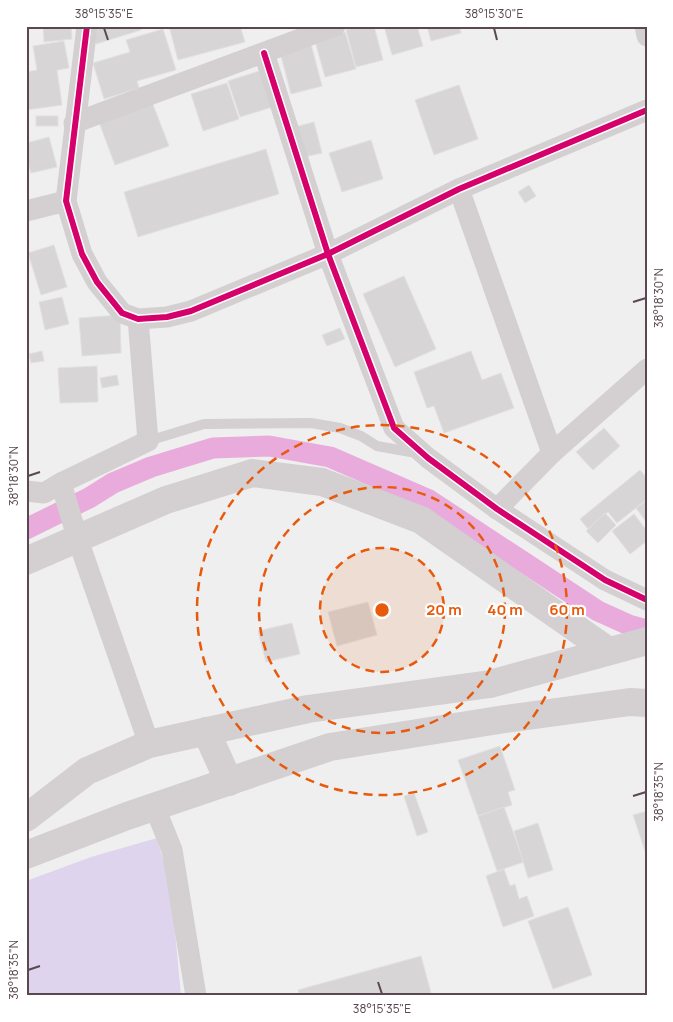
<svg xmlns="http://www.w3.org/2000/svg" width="673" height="1022" viewBox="0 0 673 1022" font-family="Manrope,sans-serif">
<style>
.green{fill:#ded4ed}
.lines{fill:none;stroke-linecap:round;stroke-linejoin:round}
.canal{stroke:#e9abdc;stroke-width:21}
.building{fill:#d7d5d6;stroke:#e2e0e1}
.lane{stroke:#d4d0d2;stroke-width:10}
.street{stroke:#d4d0d2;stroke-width:21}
.secondary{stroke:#d4cfd1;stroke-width:28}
.cycleway-casing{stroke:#fff;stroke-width:9}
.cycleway{stroke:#d6006c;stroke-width:6}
.ticks{fill:none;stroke:#5a4751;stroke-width:2}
.ring{fill:none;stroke:#e8590c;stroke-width:2.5;stroke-dasharray:9 6}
.centre{fill:#e8590c;stroke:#fff;stroke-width:2.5}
.ring-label{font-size:15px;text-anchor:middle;font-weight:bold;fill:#e8590c;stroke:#fff;stroke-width:4.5;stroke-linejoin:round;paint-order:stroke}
.neatline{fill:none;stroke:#5a4751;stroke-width:2}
.ticks-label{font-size:12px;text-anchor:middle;fill:#5a4751}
</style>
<rect width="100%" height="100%" fill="#efefef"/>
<polygon class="green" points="157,838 171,888 181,996 26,996 26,881 91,857"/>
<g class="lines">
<polyline class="canal" points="26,529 89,498 113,483 151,467 213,448 269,446 330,457 429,500 598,611 629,625 647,630"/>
</g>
<g class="building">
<polygon points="43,26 71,26 72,39 44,42"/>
<polygon points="107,26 140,26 141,30 96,44 92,31"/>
<polygon points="169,26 240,26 245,42 178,60"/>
<polygon points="359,26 374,26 383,60 356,67 346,30"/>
<polygon points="384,26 417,26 423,46 392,55"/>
<polygon points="427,26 459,26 461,33 431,41"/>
<polygon points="163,29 176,70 137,81 139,88 104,99 93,63 130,52 126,40"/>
<polygon points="345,32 356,69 325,77 315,41"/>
<polygon points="64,41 69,68 57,70 62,105 26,110 26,72 37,70 33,46"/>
<polygon points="311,44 322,86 291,94 280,52"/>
<polygon points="265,69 276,106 240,117 228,81"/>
<polygon points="227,83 239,119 203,131 191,94"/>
<polygon points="459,85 478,139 434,155 415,100"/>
<polygon points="152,102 169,146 115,165 99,122"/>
<rect x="36" y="116" width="22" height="10"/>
<polygon points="314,122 322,153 304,157 295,127"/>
<polygon points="49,137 57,167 31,173 26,157 26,143"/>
<polygon points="371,140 383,179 342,192 329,153"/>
<polygon points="266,149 279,194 138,237 124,192"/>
<polygon points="529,185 536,196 525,203 518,192"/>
<polygon points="54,245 67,287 41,295 28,253"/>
<polygon points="404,276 436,349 395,367 363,294"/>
<polygon points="62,297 69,324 45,330 39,302"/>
<polygon points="120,315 121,353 82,356 79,318"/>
<polygon points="340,328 345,339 327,346 322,335"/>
<polygon points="42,351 44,361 31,363 29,354"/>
<polygon points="471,351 482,380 501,373 514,408 444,433 434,406 427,408 414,372"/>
<polygon points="97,366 98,402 60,403 58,368"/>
<polygon points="117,375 119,385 102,388 100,378"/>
<polygon points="604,428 620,446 593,470 576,452"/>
<polygon points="640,470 647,478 647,499 617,523 608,512 588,529 580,519"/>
<polygon points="647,500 647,523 636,508"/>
<polygon points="605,513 616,525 598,543 586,531"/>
<polygon points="634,514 647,531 647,541 630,554 612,531"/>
<polygon points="368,602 377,635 337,646 328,612"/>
<polygon points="292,623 300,654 266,662 258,631"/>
<polygon points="500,746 515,790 508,792 512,805 478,816 458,760"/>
<polygon points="414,793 428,832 417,836 404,796"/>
<polygon points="504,807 524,862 497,871 478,816"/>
<polygon points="647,811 647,857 633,815"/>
<polygon points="538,823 553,870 528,878 514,831"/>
<polygon points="504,869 510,886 515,884 519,899 527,896 534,916 503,927 486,876"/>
<polygon points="568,907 592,975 553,989 528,921"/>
<polygon points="421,956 431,993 419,996 300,996 298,990"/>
</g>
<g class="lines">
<polyline class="lane" points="148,441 204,424 311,423 340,428 361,436 377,446 416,453"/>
<g class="street">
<polyline points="87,26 66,201 82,254 97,282 122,313 138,319 167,317 191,311 328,254 394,428 428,458 497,509 605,580 647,600"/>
<polyline points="645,26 647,36"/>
<polyline points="264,53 328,254 459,189 647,110"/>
<polyline points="74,123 335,26"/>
<polyline points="459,189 552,453"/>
<polyline points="26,211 66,201"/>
<polyline points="61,483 148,441 138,319"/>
<polyline points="26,491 44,493 61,483 77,537 149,744"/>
<polyline points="497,509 552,453 647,369"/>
<polyline points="155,808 172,850 196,996"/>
</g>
<g class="secondary">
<polyline points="26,561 166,500 252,473 322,482 421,520 607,650"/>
<polyline points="206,731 229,782"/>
<polyline points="26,818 87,771 149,744 308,709 490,684 647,641"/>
<polyline points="26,855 127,816 330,747 505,719 630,702 647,703"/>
</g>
<defs>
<g id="cycleway">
<polyline points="87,26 66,201 82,254 97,282 122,313 138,319 167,317 191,311 328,254 394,428 428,458 497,509 605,580 647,600"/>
<polyline points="264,53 328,254 459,189 647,110"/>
</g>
</defs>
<use href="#cycleway" class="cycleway-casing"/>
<use href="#cycleway" class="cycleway"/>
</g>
<path class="ticks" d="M104,28L108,40M494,28L497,40M633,302L646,298M28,476L40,472M633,796L646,792M28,970L40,966M378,982L382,994"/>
<circle cx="382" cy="610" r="62" fill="#e8590c" fill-opacity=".12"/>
<g class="ring">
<circle cx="382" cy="610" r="62"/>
<circle cx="382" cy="610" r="123"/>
<circle cx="382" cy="610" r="185"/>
</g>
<circle cx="382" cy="610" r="8" class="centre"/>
<g class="ring-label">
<text x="444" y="615">20 m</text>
<text x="505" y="615">40 m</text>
<text x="567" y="615">60 m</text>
</g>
<rect width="673" height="1022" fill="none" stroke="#ffffff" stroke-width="55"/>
<rect x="28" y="28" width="618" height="966" class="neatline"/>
<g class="ticks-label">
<text x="104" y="18">38°15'35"E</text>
<text x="494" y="18">38°15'30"E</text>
<text transform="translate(659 298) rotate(-90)" y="4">38°18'30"N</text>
<text transform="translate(14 476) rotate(-90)" y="4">38°18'30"N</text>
<text transform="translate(659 792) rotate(-90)" y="4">38°18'35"N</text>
<text transform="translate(14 970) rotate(-90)" y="4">38°18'35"N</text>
<text x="382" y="1013">38°15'35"E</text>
</g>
</svg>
